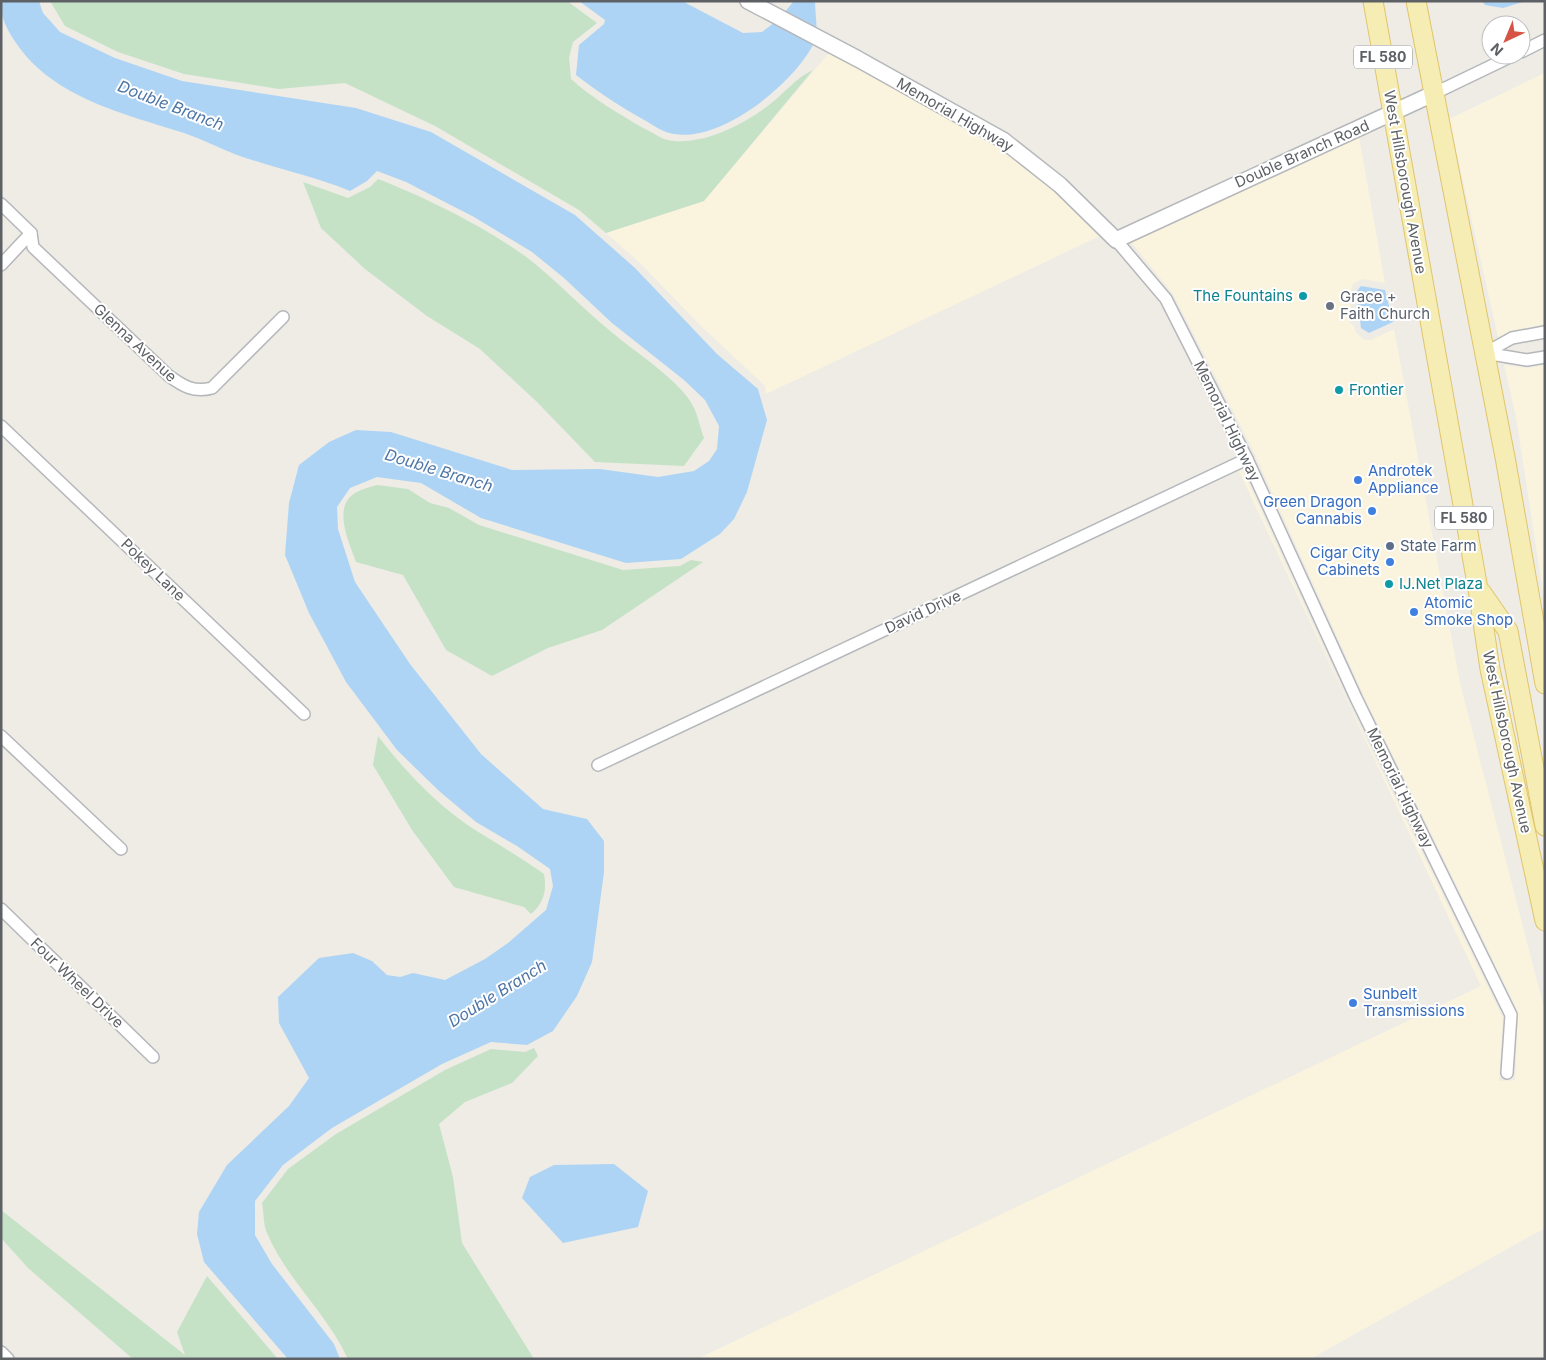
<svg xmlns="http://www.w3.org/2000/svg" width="1546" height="1360" viewBox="0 0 1546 1360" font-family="Inter,sans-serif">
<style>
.commercial{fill:#faf4de}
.green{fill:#c5e2c6}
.water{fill:#aed4f5}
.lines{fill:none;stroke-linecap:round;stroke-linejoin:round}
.minor-casing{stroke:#b5b7bb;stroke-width:14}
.tertiary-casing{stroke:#b5b7bb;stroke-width:18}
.primary-casing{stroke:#e1c46b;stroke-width:21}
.minor{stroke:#fff;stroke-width:11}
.tertiary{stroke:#fff;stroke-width:15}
.primary{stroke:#f5edb3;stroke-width:19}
.culture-dot{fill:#0f9aa8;stroke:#fff;stroke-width:2}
.worship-dot{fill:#6b7280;stroke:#fff;stroke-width:2}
.shop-dot{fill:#3f7fe0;stroke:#fff;stroke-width:2}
.service-dot{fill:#5c6f8a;stroke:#fff;stroke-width:2}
.labels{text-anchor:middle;stroke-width:4;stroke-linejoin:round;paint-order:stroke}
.shield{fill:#fff;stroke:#8e9092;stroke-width:1}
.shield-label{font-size:14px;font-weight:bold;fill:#5d6064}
.street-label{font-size:15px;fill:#5d6064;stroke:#fff}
.culture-label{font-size:15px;fill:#0d838f;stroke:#fff;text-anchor:start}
.worship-label{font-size:15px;fill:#5b616d;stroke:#fff;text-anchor:start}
.shop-label{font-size:15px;fill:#366cbe;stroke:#fff;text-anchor:start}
.service-label{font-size:15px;fill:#4e5e75;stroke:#fff;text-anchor:start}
.water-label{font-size:16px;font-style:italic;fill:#4d75a5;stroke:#fff}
</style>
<rect width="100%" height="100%" fill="#eeece5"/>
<g class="commercial">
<polygon points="829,53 998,147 1055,191 1100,236 766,394 765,386 699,324 640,263 606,233 704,201"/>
<polygon points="1545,73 1545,324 1511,331 1498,337 1449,119"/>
<polygon points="1359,137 1385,283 1362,279 1353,284 1349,296 1351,307 1349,322 1354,326 1356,333 1364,340 1371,340 1394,329 1460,683 1545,1012 1545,1228 1310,1359 697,1359 1481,986 1239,471 1242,469 1348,702 1503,1018 1499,1081 1515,1080 1518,1011 1363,694 1252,448 1173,294 1131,242"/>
<polygon points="1504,365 1528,368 1545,365 1545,605 1516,417"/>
</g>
<g class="green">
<path d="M50,1H567L597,23L573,42L569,58L571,79C593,99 618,113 643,128C650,131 657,136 664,139C696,149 744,125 769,105C786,92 793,80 813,70L704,201L606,233L579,210L435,126L345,83L279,89L184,74L118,52L65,26Z"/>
<path d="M378,179C425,197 489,229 529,259C557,281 581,307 609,330C632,350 680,380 693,406C698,415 700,428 704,438L684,466L595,462L537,402L480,349L427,316L365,269L321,228L303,182L348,198L370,187Z"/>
<path d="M377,485L408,489L430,503L449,508L479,525L623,570L680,566L691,560L703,562L602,630L548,648L492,676L446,650L403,575L356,562C349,542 332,507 355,493C362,489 370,487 377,485Z"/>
<path d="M378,736C403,769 437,805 472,828C496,843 520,857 544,874C547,890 544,903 531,914L524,907L454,887L412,830L373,765Z"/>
<path d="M534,1048L538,1056L512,1083L465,1102L439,1124L453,1177L462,1243L534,1359H348C327,1313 287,1280 267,1233C263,1225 264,1212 262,1203L288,1169L336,1134L445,1070L491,1049L525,1052Z"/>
<polygon points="1,1210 185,1355 177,1332 207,1276 278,1359 133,1359 28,1268 1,1238"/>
</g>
<g class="water">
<path d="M1,1H39L43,13L60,32L115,58L182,81L356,108L431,132L575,215L635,268L717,354L758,389L767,420L747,492L734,519L720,534L681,559L626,563L481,518L421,483L377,477L350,488L337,507L338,529L355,582L410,664L481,754L543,809L587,819L604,841V872L592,962L577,996L553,1031L527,1045L491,1042L442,1064L332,1128L283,1165L255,1201V1235L272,1264L334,1344L340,1359H288L204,1262L197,1234L199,1212L227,1165L289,1106L309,1078L279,1023L278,997L319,958L353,953L372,961L387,975L400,977L413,973L445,980L485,959L508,943L546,910L553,886L550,869L517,846L476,822L439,791L397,750L346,682L309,613L285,555L289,503L299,465L329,442L356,430L391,432L512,470L600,469L658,477L694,471L709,461L717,449L719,426L705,400L684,380L612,323L564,278L532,252L474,217L406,182L377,171L367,181L350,191C313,176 274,168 237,155C219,148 202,139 184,133C125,114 53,98 16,43C6,28 1,19 1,1Z"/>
<path d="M579,1H682L743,33L762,32L779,19L794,1H815C815,13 819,33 814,43C794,84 715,149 666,132C660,130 653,125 646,121C621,107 599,93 576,75L579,45L604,24L605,20Z"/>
<polygon points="1482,1 1526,1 1503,8 1485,5"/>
<polygon points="1361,286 1385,290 1393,322 1369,333 1361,328 1360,320 1356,320 1358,307 1357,291"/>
<polygon points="614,1164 648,1191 638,1227 563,1243 522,1198 530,1177 554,1165"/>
</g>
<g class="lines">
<defs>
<g id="minor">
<polyline points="1521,52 1545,40"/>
<polyline points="1435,93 1514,55"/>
<path d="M1,204L31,233L33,247L169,376C183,386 194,393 212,388L283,317"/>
<polyline points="1116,240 1166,299 1247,459 1356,698 1511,1015 1507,1073"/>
<polyline points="1,265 31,233"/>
<polyline points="1545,332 1512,338 1485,353 1527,360 1545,357"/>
<polyline points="1,426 304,714"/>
<polyline points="1,736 121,849"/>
<polyline points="598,765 1247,459"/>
<polyline points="1,909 153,1057"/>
<polyline points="1,1352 8,1359"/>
</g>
<polyline id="tertiary" points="748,1 858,59 1003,140 1060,185 1116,240 1435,93"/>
<g id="primary">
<polyline points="1373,1 1478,589 1490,669 1545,921"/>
<polyline points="1416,1 1505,457 1545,684"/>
<polyline points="1481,592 1508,631 1545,826"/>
</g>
</defs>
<use href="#minor" class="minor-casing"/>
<use href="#tertiary" class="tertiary-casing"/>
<use href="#primary" class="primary-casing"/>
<use href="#minor" class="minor"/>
<use href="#tertiary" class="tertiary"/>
<use href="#primary" class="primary"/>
</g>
<g class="culture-dot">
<circle cx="1303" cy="296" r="5"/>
<circle cx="1339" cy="390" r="5"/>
<circle cx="1389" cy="584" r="5"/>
</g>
<circle class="worship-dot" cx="1330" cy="306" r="5"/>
<g class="shop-dot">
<circle cx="1358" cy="480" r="5"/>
<circle cx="1372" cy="511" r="5"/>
<circle cx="1390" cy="562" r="5"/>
<circle cx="1414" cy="612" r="5"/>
<circle cx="1353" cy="1003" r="5"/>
</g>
<circle class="service-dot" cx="1390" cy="546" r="5"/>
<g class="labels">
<g class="shield">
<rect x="1354" y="45.5" width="58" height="23" rx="4"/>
<rect x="1435" y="506.5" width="58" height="23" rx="4"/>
</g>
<g class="shield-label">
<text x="1383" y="62">FL 580</text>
<text x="1464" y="523">FL 580</text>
</g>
<g class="street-label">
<text transform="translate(955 115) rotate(30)" y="5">Memorial Highway</text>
<text transform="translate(1302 154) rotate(-24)" y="5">Double Branch Road</text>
<text transform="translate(1405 182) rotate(80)" y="5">West Hillsborough Avenue</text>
<text transform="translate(135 343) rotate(43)" y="5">Glenna Avenue</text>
<text transform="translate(1227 421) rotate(64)" y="5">Memorial Highway</text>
<text transform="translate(153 570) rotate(44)" y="5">Pokey Lane</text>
<text transform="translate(923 612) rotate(-25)" y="5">David Drive</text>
<text transform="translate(1507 742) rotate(78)" y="5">West Hillsborough Avenue</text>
<text transform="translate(1400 788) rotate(64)" y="5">Memorial Highway</text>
<text transform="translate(77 983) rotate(44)" y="5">Four Wheel Drive</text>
</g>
<g class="culture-label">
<text x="1293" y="301" text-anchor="end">The Fountains</text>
<text x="1349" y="395">Frontier</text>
<text x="1399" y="589">IJ.Net Plaza</text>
</g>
<g class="worship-label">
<text x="1340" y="302">Grace +<tspan x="1340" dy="17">Faith Church</tspan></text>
</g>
<g class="shop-label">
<text x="1368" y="476">Androtek<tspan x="1368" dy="17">Appliance</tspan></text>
<text x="1362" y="507" text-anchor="end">Green Dragon<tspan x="1362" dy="17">Cannabis</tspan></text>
<text x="1380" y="558" text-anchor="end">Cigar City<tspan x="1380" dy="17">Cabinets</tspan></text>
<text x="1424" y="608">Atomic<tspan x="1424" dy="17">Smoke Shop</tspan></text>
<text x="1363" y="999">Sunbelt<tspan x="1363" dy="17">Transmissions</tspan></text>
</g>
<g class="service-label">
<text x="1400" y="551">State Farm</text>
</g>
<g class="water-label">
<text transform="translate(171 105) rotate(21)" y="6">Double Branch</text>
<text transform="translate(439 470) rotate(17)" y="6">Double Branch</text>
<text transform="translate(497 993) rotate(-32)" y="6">Double Branch</text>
</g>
</g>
<rect width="1546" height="1360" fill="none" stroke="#5d6064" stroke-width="5"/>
<g transform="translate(1506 40) rotate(224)"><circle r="24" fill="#ffffff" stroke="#bebfc1"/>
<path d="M0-4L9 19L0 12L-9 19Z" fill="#d55444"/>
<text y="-8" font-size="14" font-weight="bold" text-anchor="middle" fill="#5d6064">N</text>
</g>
</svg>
